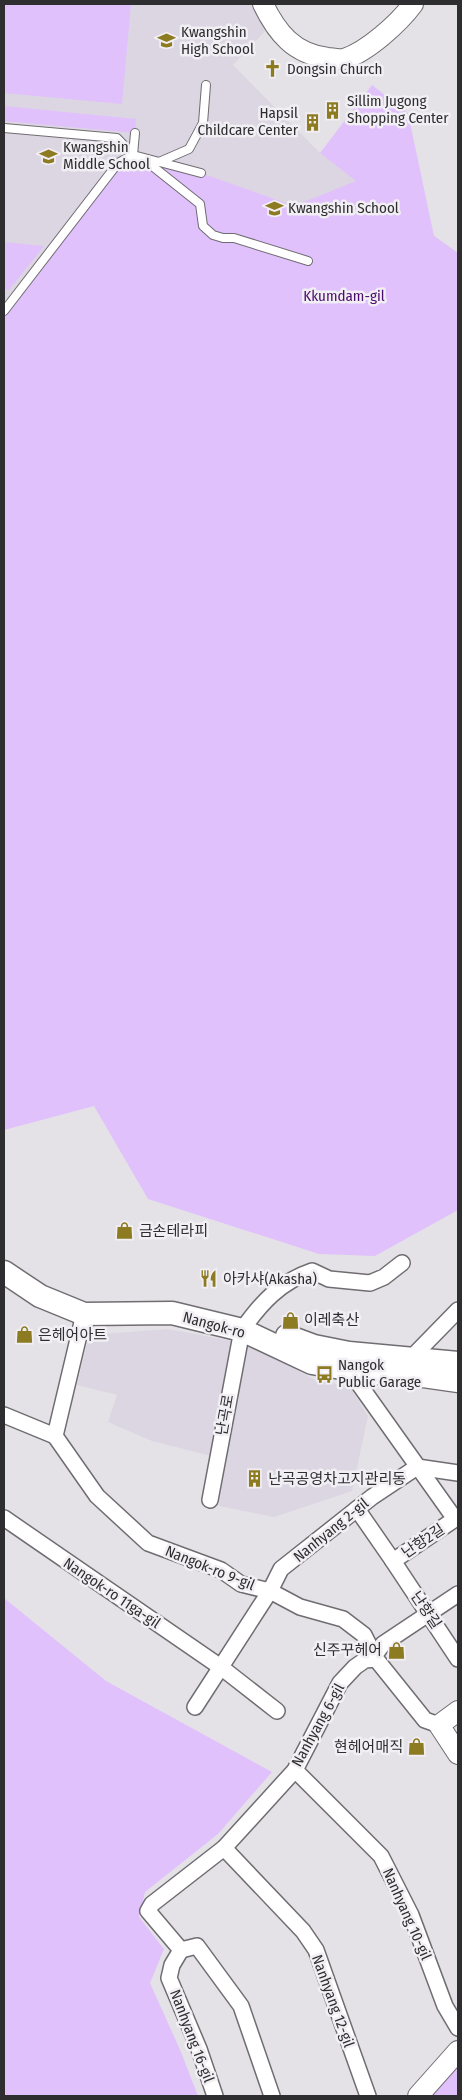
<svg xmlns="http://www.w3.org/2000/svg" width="462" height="2100" viewBox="0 0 462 2100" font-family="'Fira Sans Condensed','Noto Sans KR',sans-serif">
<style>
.built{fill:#dcd6e2}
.green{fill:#e0c1fc}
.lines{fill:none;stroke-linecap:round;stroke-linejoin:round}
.service-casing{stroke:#706d72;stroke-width:10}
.minor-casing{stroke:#706d72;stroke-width:18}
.tertiary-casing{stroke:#706d72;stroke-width:22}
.secondary-casing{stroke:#706d72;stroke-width:25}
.service{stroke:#fff;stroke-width:8}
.minor{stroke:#fff;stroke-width:15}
.tertiary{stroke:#fff;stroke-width:20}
.secondary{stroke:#fff;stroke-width:22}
.labels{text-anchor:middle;stroke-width:5;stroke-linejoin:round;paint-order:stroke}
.poi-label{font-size:15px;fill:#2e2d2f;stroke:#f2eff4;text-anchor:start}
.park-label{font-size:15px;fill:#4b0d6e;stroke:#f2eff4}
.street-label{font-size:15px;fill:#2e2d2f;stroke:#f2eff4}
</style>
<rect width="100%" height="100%" fill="#e4e2e7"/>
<g class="built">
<polygon points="4,4 263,4 273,23 233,65 320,153 458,253 4,311"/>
<polygon points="168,1329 232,1341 211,1456 152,1441 108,1422 117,1395 77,1385 89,1335"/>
<polygon points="246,1341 313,1379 350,1387 368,1416 352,1491 274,1517 219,1506"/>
</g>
<g class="green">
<polygon points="4,4 131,4 122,104 4,93"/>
<polygon points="372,85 408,113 434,236 458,253 458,1210 375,1256 319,1254 148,1199 94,1106 4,1130 4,311 118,163 133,155 201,173 294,206 356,181 320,153"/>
<polygon points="4,106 136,119 135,133 4,121"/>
<polygon points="4,242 44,246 9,290 4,289"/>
<polygon points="4,1598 106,1681 272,1772 218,1834 145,1892 139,1917 164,1949 150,1983 181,2052 198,2096 4,2096"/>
<polygon points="458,2059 458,2096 427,2096"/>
</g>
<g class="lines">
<defs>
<g id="service">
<polyline points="4,128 117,138 133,155"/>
<polyline points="133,155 135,133"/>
<polyline points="146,161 200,204 203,226 213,235 223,238 234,238 308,261"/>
<polyline points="159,162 189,149 203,123 206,85"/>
<polyline points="4,311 118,163 133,155 201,173"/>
</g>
<g id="minor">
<polyline points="84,1314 55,1436 97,1496 148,1543 221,1570 241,1584 270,1591 300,1607 343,1619 364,1635 376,1659"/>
<polyline points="412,1366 417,1352 458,1310"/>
<polyline points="349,1370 455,1519 393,1561 357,1509"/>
<polyline points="4,1415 55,1436"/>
<path d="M210,1500L242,1330C261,1303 280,1282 312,1271L329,1279L370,1283L384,1277L402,1263"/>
<polyline points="4,1518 222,1668 277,1711"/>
<polyline points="393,1561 458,1659"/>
<polyline points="374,1656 383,1644 458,1594"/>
<polyline points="195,1707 270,1591 281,1569 372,1497 417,1467 458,1473"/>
<polyline points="295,1770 381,1856 411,1915 445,2006 458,2028"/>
<polyline points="224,1848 303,1931 316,1950 368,2096"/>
<polyline points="181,1950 172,1965 169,1978 199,2049 215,2096"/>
<polyline points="272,2096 241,2006 197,1946 181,1950 148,1911 152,1904 224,1848 295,1770 340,1683 355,1667 365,1660 376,1659 425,1720 439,1725"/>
</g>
<g id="tertiary">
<path d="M263,4C277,33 294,54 328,58C333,58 339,60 344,59C367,52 399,23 413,4"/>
<polyline points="458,1711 439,1725 458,1754"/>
<polyline points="418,2096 458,2051"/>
</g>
<g id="secondary">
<polyline points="4,1272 40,1296 84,1314 172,1313 242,1330 312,1363 370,1373 409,1374 458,1381"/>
<polyline points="287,1336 314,1346 349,1353 458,1363"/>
</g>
</defs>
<use href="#service" class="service-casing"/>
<use href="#minor" class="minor-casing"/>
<use href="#tertiary" class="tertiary-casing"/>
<use href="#secondary" class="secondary-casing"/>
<use href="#service" class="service"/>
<use href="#minor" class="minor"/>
<use href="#tertiary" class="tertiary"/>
<use href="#secondary" class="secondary"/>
</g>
<defs>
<symbol id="school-bare" viewBox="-9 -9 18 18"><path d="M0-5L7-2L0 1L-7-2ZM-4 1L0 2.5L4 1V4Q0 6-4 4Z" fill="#8c7b21" stroke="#f2eff4" stroke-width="2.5" paint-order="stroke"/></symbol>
<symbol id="church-bare" viewBox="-9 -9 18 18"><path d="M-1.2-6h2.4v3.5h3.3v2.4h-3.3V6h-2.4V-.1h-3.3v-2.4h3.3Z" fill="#8c7b21" stroke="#f2eff4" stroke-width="2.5" paint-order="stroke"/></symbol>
<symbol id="building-bare" viewBox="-9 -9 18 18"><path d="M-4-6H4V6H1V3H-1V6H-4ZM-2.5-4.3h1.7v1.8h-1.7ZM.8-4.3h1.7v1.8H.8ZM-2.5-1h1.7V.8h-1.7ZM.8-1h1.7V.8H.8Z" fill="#8c7b21" stroke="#f2eff4" stroke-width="2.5" paint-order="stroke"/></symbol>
<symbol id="shop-bare" viewBox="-9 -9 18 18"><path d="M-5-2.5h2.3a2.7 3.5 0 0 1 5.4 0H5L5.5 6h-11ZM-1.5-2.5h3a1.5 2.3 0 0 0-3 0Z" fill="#8c7b21" stroke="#f2eff4" stroke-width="2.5" paint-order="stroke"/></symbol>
<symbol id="restaurant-bare" viewBox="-9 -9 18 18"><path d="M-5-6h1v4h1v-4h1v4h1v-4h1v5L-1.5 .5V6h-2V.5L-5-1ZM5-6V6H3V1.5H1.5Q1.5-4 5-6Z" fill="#8c7b21" stroke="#f2eff4" stroke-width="2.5" paint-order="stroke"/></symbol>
<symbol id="bus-bare" viewBox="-9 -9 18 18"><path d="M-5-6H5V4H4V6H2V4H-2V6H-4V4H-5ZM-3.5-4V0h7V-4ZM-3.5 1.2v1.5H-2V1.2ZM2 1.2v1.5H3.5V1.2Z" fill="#8c7b21" stroke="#f2eff4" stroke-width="2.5" paint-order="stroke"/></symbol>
</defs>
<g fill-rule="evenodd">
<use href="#school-bare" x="154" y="28" width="25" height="25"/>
<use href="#church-bare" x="260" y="56" width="25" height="25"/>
<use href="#building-bare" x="320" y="98" width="25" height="25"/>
<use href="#building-bare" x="300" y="110" width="25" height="25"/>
<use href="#school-bare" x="36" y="144" width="25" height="25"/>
<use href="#school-bare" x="262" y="196" width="25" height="25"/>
<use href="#shop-bare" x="112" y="1218" width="25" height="25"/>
<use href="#restaurant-bare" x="196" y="1266" width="25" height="25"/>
<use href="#shop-bare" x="278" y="1308" width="25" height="25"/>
<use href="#shop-bare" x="12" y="1322" width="25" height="25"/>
<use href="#bus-bare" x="312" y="1362" width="25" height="25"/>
<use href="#building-bare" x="242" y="1466" width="25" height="25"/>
<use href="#shop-bare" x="384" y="1638" width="25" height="25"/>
<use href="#shop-bare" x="404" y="1734" width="25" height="25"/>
</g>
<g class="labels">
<g class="poi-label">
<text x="181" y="37">Kwangshin<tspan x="181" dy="17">High School</tspan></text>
<text x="287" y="74">Dongsin Church</text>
<text x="347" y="106">Sillim Jugong<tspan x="347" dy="17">Shopping Center</tspan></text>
<text x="298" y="118" text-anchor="end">Hapsil<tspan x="298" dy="17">Childcare Center</tspan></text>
<text x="63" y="152">Kwangshin<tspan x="63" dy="17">Middle School</tspan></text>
<text x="288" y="213">Kwangshin School</text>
<text x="139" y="1236">금손테라피</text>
<text x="223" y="1284">아카샤(Akasha)</text>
<text x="304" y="1325">이레축산</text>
<text x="38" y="1340">은헤어아트</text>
<text x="338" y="1370">Nangok<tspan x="338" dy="17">Public Garage</tspan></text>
<text x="268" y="1484">난곡공영차고지관리동</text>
<text x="382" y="1655" text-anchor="end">신주꾸헤어</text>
<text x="403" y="1752" text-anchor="end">현헤어매직</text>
</g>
<g class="park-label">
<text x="344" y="301">Kkumdam-gil</text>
</g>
<g class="street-label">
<text transform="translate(214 1325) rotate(15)" y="5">Nangok-ro</text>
<text transform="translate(225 1415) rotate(-80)" y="5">난곡로</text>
<text transform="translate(331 1530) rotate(-39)" y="5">Nanhyang 2-gil</text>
<text transform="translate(423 1541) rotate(-34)" y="5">난향2길</text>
<text transform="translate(210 1568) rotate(22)" y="5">Nangok-ro 9-gil</text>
<text transform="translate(112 1593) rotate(34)" y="5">Nangok-ro 11ga-gil</text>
<text transform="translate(426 1610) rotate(56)" y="5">난향길</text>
<text transform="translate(318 1725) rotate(-61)" y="5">Nanhyang 6-gil</text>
<text transform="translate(407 1914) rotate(66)" y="5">Nanhyang 10-gil</text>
<text transform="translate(333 2001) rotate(70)" y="5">Nanhyang 12-gil</text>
<text transform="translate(192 2036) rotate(69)" y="5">Nanhyang 16-gil</text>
</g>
</g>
<rect width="462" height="2100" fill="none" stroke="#2e2d2f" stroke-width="10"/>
</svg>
